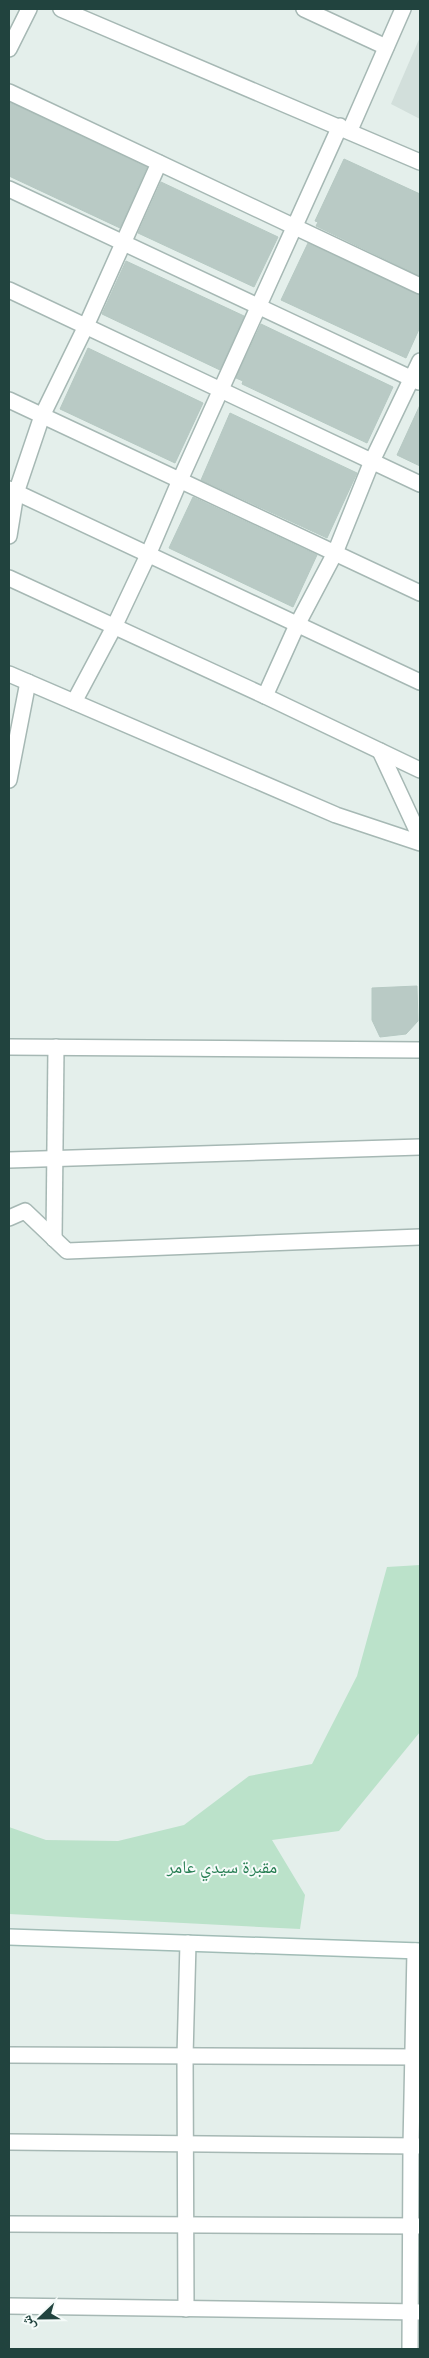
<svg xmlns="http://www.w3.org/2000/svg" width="429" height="2358" viewBox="0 0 429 2358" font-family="'IBM Plex Sans','Noto Naskh Arabic',sans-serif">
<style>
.built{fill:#d2dfdb}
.green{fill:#bbe2ca}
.building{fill:#b9cac5;stroke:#b6c9c3}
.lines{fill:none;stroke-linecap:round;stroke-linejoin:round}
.minor-casing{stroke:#a6b8b4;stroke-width:18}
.secondary-casing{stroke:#a1bcb6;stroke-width:18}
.minor{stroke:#fff;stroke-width:15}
.secondary{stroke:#fff;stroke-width:15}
.labels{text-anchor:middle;stroke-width:4;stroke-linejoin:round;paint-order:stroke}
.park-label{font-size:18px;fill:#277e53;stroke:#f5fbf9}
</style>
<rect width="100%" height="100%" fill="#e4efeb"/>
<polygon class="built" points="420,37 420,119 391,104"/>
<polygon class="green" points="420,1565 420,1732 339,1831 272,1840 305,1895 300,1929 9,1914 9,1827 46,1840 118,1841 184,1825 249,1776 312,1764 357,1676 387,1567"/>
<g class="building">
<polygon points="9,102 147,167 120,228 9,176"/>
<polygon points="344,159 420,194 420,276 316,226 318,222 315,221"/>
<polygon points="161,182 278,237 254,287 138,233"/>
<polygon points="308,243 420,295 420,327 406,358 281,300"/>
<polygon points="126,261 244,316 220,370 102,314"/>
<polygon points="261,324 393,387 367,443 242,384 243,381 236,378"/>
<polygon points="88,348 203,403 175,463 60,409"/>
<polygon points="420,405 420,466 397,455"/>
<polygon points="230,413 357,473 327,538 201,480"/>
<polygon points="193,497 317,555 293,607 169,548"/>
<polygon points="417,986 418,1021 406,1034 380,1037 372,1020 372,988"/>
</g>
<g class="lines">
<defs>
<g id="minor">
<polyline points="61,9 420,162"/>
<polyline points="304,9 386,47"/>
<polyline points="9,49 29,9"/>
<polyline points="9,92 420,286"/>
<polyline points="350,130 403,9"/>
<polyline points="9,189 419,382"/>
<polyline points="9,290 420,484"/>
<polyline points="9,400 420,593"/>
<polyline points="9,489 420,682"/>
<polyline points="9,536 16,493 42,416 86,326 159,163"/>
<polyline points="9,578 265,696 297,625 335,553 372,461 420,361"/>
<polyline points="9,674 336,815 420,843"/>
<polyline points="265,696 420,770"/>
<polyline points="74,702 114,627 148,555 180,480 340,126"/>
<polyline points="380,751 420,837"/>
<polyline points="9,780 28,682"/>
<polyline points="9,1047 420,1050"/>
<polyline points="9,1160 420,1147"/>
<polyline points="9,1218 25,1211 67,1251 420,1237"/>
<polyline points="54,1239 56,1047"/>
<polyline points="9,2055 420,2057"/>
<polyline points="9,2142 420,2146"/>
<polyline points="9,2224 420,2226"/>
<polyline points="9,2306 420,2312"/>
<polyline points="186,2309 185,2056 188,1943"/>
<polyline points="410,2349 411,2146 415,1951"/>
</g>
<polyline id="secondary" points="9,1937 420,1951"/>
</defs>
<use href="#minor" class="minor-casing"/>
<use href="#secondary" class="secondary-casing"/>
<use href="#minor" class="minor"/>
<use href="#secondary" class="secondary"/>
</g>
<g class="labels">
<g class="park-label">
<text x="222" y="1873">مقبرة سيدي عامر</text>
</g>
</g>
<rect width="429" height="2358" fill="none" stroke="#21433e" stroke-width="20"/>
<g transform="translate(40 2318) rotate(248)" stroke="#f5fbf9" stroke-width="4" paint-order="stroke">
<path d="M0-4L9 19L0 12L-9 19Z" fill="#21433e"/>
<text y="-8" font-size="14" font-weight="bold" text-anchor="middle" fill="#21433e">ش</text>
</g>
</svg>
